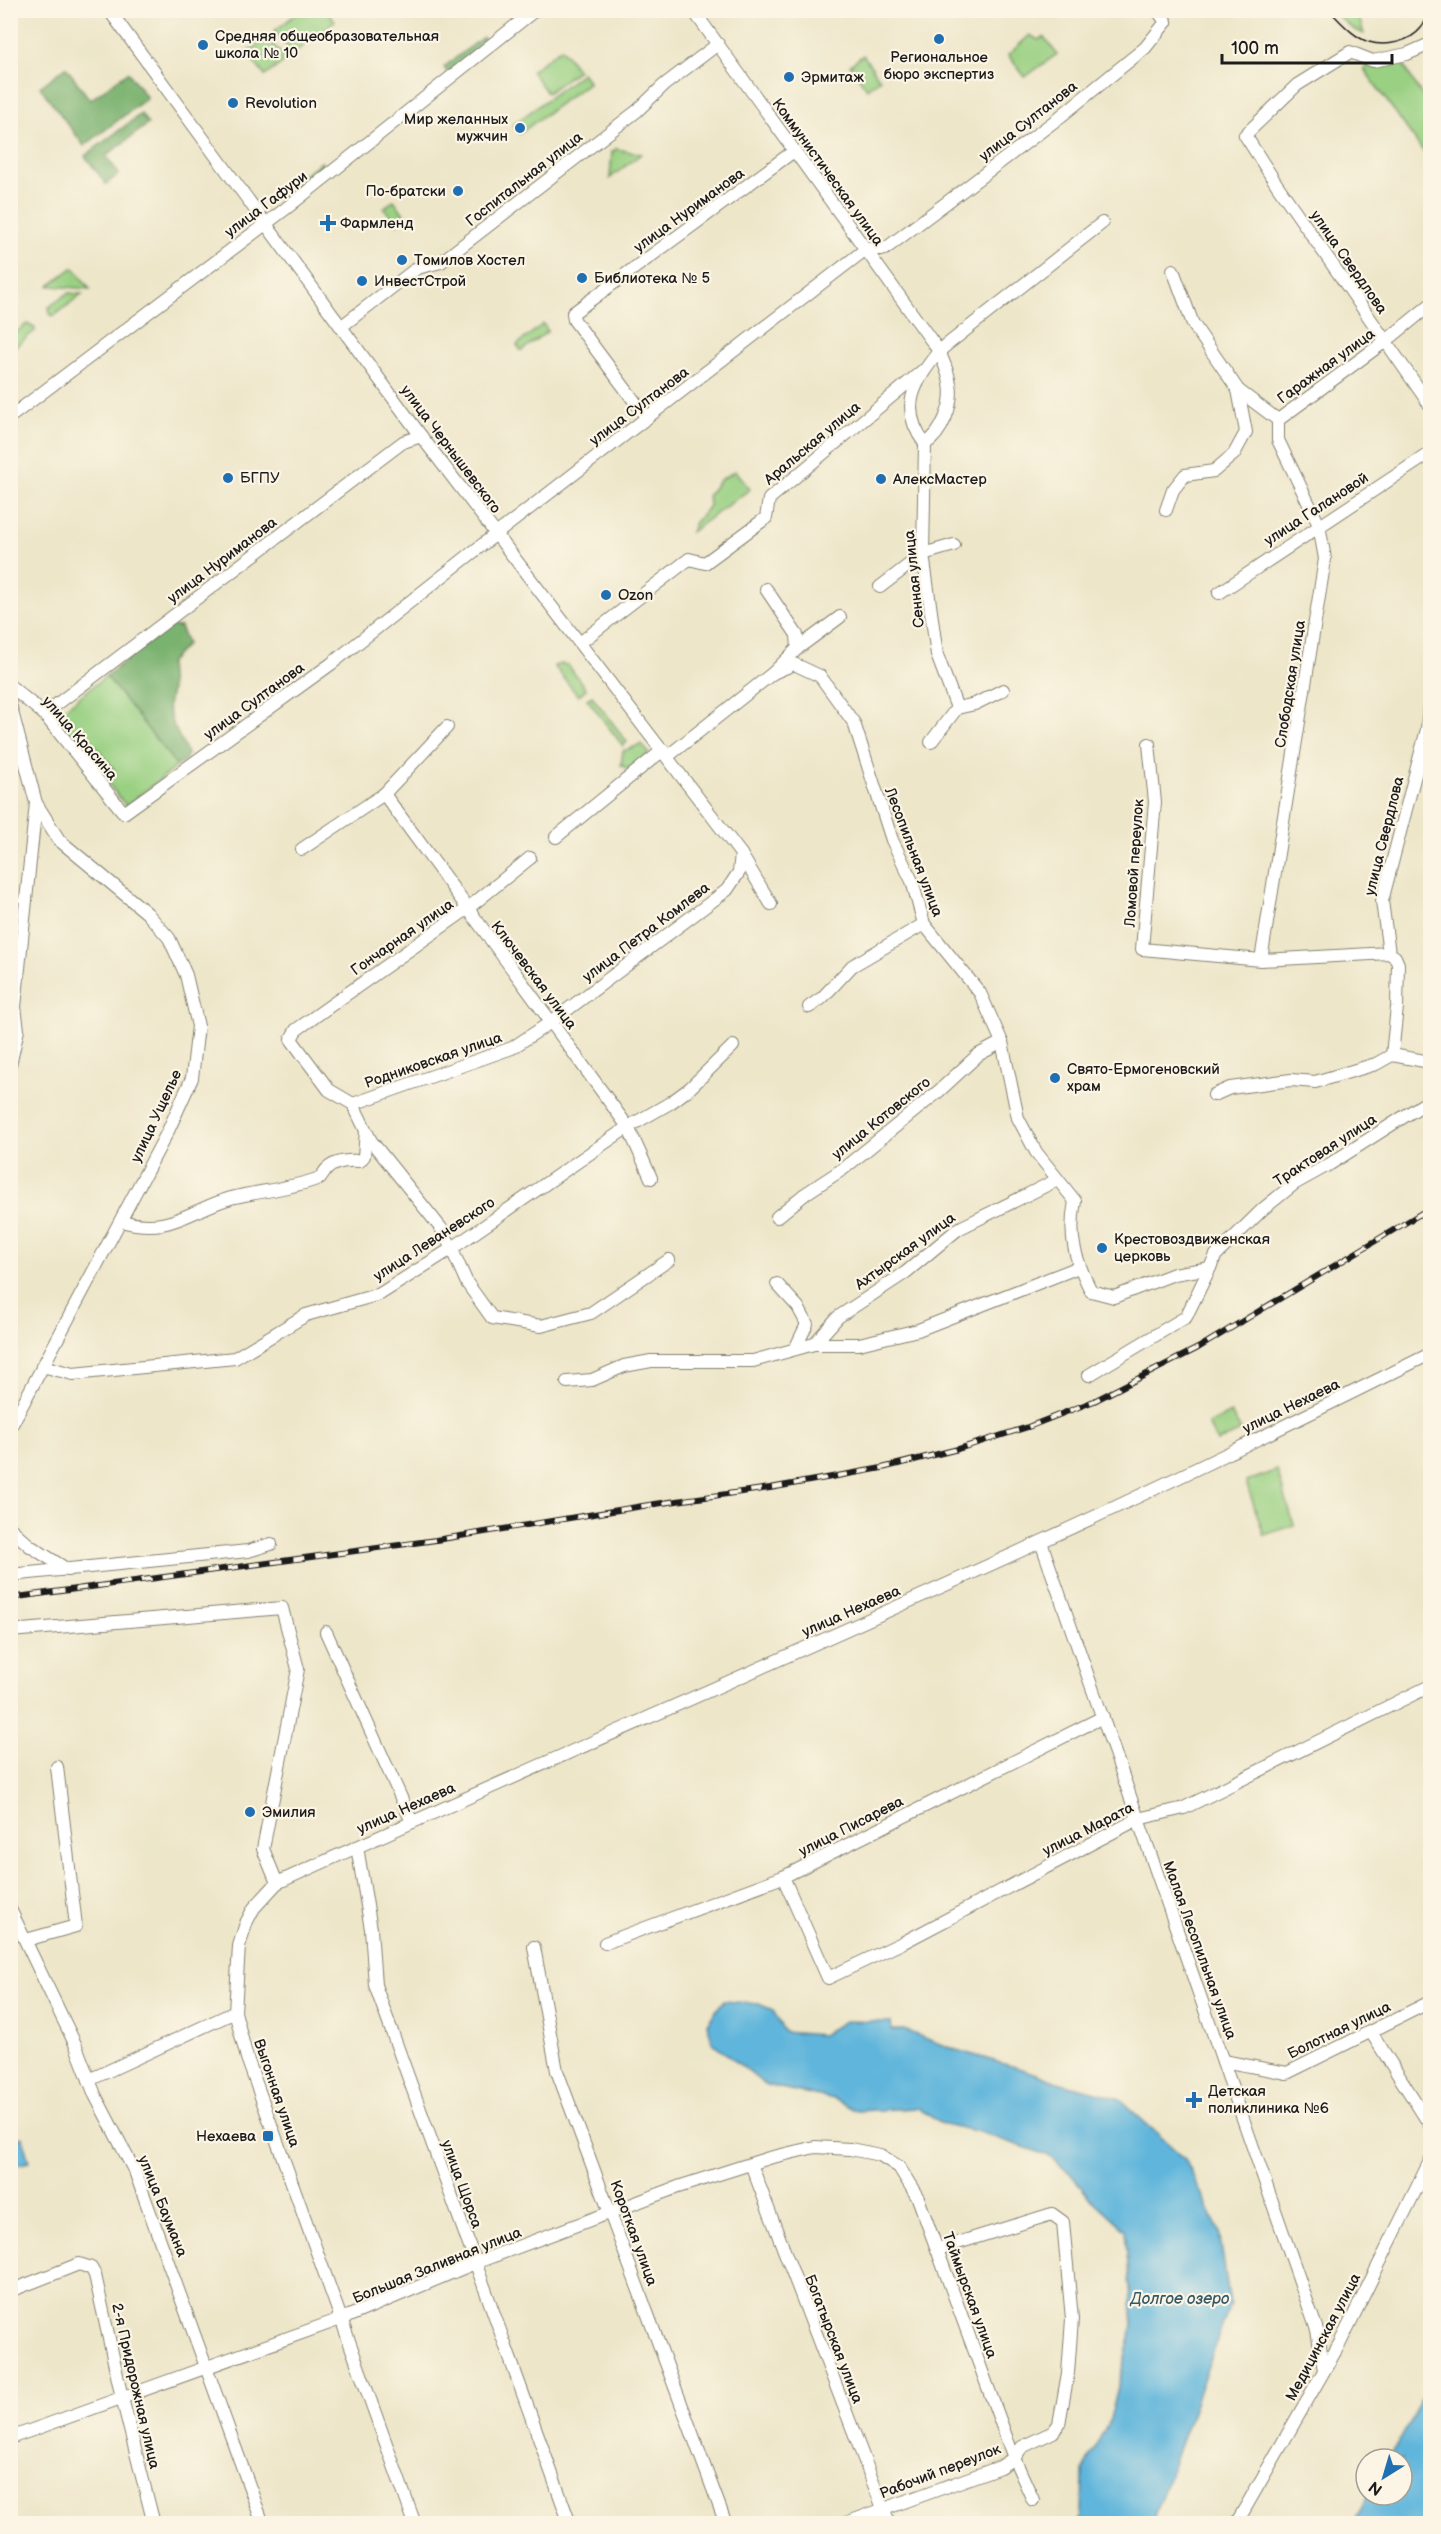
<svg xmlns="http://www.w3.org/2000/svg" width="1441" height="2534" viewBox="0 0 1441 2534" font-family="'Balsamiq Sans',sans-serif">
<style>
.green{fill:#99d082;stroke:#5a764f;stroke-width:1.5}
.forest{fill:#7ab270;stroke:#4b6746;stroke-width:1.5}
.water{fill:#5eb5db;stroke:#3d687c;stroke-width:1.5}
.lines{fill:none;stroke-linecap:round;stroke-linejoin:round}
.minor-casing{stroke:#848172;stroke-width:14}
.minor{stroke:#fff;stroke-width:12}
.tram{stroke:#1c1c1c;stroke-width:1.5}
.rail-casing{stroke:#1c1c1c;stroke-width:6}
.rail{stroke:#fcf5e5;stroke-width:4;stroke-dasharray:11;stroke-linecap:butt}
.poi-dot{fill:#1f6fb2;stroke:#fcf5e5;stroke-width:2}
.labels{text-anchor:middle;stroke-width:4.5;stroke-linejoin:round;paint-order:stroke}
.poi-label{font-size:15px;fill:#1c1c1c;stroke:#fcf5e5;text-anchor:start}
.street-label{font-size:15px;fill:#1c1c1c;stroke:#fcf5e5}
.water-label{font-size:16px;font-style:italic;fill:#365968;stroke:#fcf5e5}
</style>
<rect width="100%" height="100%" fill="#fcf5e5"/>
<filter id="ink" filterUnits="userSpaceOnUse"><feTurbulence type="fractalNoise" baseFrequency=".0167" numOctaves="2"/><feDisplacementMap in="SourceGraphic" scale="12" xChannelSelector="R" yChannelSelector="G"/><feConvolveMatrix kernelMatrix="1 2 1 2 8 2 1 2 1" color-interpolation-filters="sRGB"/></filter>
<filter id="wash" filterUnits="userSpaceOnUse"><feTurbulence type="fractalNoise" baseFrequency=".008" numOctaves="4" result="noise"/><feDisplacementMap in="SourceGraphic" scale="24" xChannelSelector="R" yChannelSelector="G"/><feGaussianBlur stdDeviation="1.35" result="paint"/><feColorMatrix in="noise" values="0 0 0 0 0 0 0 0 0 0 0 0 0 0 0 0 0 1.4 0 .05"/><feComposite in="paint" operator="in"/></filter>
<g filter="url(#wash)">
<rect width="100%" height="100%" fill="#ede6c9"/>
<g class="green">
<polygon points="300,11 327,11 335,21 293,54 274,31"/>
<polygon points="1332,11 1357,11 1364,34 1353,29"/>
<polygon points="1030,35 1038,40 1044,37 1057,54 1025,77 1008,55"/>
<polygon points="267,37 286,60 265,76 247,53"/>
<polygon points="561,48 578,70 547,93 531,71"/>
<polygon points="863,55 880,79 867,89 850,65"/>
<polygon points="1403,64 1424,99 1430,97 1430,161 1364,69 1368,65"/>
<polygon points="582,73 589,82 519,134 513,125"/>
<polygon points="616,149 641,154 610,178 612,152"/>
<polygon points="394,200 406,217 397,224 384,208"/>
<polygon points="72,268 75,269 90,289 49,286"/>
<polygon points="68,293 82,294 54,316 50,314 49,307"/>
<polygon points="27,324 35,328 35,331 12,349 14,334"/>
<polygon points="543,324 548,331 521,351 517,345"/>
<polygon points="735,471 750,489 691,532 694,524 709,506 708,495 720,480"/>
<polygon points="561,664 568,665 586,689 578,696 554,666"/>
<polygon points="106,676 177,766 126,806 104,778 114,770 84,732 74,739 55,716"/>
<polygon points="592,696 627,742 623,746 587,699"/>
<polygon points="642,744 649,753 628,769 621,765 623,751"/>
<polygon points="1231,1413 1241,1431 1217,1442 1208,1424"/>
<polygon points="1277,1470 1294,1525 1264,1535 1246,1482"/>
</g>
<g class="forest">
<polygon points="483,37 486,42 447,73 444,67"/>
<polygon points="66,67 90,100 128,72 147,98 84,146 40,87"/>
<polygon points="141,114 148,124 106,156 119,174 106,184 85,156"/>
<polygon points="321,162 326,168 285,200 280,194"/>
<polygon points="171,626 180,627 187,644 169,663 171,690 168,706 171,720 187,753 186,759 177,766 106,676"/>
<polygon points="84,731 114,770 104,778 74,739"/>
</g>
<g class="water">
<polygon points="723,2001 759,2004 773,2010 784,2032 822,2035 844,2021 891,2022 892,2030 904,2030 953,2049 1025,2070 1058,2082 1118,2098 1185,2159 1219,2231 1230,2304 1155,2515 1158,2523 1077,2523 1082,2517 1083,2470 1110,2419 1133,2325 1125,2230 1089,2197 1070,2173 1047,2155 979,2132 940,2123 918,2108 857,2111 834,2099 765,2085 713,2043 707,2024"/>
<polygon points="22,2137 29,2162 11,2166 11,2140"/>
<polygon points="1430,2385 1430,2523 1353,2523 1369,2495 1402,2495 1402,2459 1389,2459"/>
</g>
</g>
<g filter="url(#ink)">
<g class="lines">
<defs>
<g id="minor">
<polyline points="109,10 421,436 741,854 771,904"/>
<polyline points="693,10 939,351 1102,223"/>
<polyline points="1430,44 1407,54 1373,61 1350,52 1297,85 1245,135 1277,185 1430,405"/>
<polyline points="342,326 417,268 441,262 637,111 664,85 718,44"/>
<polyline points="1238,390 1278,420 1391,337 1430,305"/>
<polyline points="10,417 284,210 535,10"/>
<polyline points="647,418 574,320 573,313 794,151"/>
<path d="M925,444C942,434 954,404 950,384C949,373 943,361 939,351C914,383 898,408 925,444L923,554L937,655L957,708"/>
<polyline points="1166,510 1173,490 1185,475 1214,471 1234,454 1246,432 1238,390 1193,324 1173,270"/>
<polyline points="880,587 923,554 954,545"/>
<polyline points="766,589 797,635 798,648"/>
<polyline points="1219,593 1430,453"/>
<polyline points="581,642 689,559 705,563 766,518 769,499 922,371"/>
<path d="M773,673L794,664L820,676L854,723L892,840L912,881L924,924L980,993L1002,1042L1018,1118L1036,1152L1075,1201C1068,1237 1075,1259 1091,1291L1114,1297L1174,1274L1210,1268"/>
<polyline points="10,686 44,714 124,813 331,664 496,534 866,249 885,249 1056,120 1145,48 1166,22 1157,10"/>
<polyline points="10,704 36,803 59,840 147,913 169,938 186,975 198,1026 192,1078 168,1131 10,1428"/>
<polyline points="44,714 403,442 421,436"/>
<polyline points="931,742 957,708 975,704 1003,690"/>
<polyline points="1149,744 1155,802 1142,949 1261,960 1389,953"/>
<polyline points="668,756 773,673 798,648 840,617"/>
<polyline points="384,794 628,1127 651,1178"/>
<polyline points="556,837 663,750"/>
<polyline points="302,849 384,794 447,727"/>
<polyline points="530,858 467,909 296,1030 291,1039 329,1090 353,1104 371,1141 444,1232 467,1283 492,1318 541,1326 591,1313 669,1260"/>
<polyline points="1261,960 1325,559 1319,525 1278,440 1278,420"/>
<polyline points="809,1007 822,998 852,966 924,924"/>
<polyline points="1392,1055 1397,1007 1398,964 1395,957 1389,953 1382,901 1427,729 1430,693"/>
<polyline points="10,1065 18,1030 15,1007 36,803"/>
<polyline points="1214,1095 1230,1088 1291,1080 1315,1082 1376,1064 1392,1055 1430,1062"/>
<polyline points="353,1104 512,1048 551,1022 727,890 739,872 741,854"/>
<polyline points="777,1217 805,1194 843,1169 939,1091 978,1055 1002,1042"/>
<path d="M122,1221C170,1235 189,1210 231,1198C260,1191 289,1189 317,1179C322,1178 323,1174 326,1170C334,1161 349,1160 360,1161L364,1156L366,1131"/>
<polyline points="777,1284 798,1307 807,1324 795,1349"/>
<polyline points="814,1344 859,1344 918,1330 1079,1267"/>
<polyline points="42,1366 73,1374 235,1358 306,1315 380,1294 451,1249 628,1127 670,1103 689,1089 733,1046"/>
<polyline points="1089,1375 1186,1317 1216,1255 1263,1209 1294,1184 1330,1164 1430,1100"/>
<polyline points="567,1382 592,1380 624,1366 651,1361 753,1361 814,1344 838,1317 905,1273 958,1229 1057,1180"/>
<polyline points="10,1528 30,1546 68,1570"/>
<polyline points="1041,1542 1317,2330 1324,2370"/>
<polyline points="10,1575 248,1551 271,1544"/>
<polyline points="10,1631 282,1608 298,1669 263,1849 277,1883"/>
<polyline points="326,1632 412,1822"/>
<polyline points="357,1847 371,1929 375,1985 570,2524"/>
<polyline points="783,1877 828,1978 904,1942 1138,1819 1184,1808 1430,1686"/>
<polyline points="10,1909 76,2046 95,2095 136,2174 263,2524"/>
<polyline points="26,1940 76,1926 57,1767"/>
<polyline points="605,1943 783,1877 1103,1717"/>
<polyline points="534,1947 557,2071 726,2524"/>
<polyline points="1371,2032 1430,2125"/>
<polyline points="1223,2061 1287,2073 1430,2002"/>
<polyline points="89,2080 235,2012"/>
<polyline points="751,2164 889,2524"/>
<polyline points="10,2291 79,2264 91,2268 95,2275 122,2398 154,2524"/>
<polyline points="10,2438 349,2316 475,2263 678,2187 769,2158 815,2147 850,2149 880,2155 899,2167 918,2198 1014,2458 1033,2500"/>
<path d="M415,2524L247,2058L235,2012L239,1946L246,1923L254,1908L277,1883C531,1768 787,1658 1040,1542C1172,1482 1301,1418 1430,1354"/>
<polyline points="843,2524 1000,2467 1014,2458 1022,2447 1053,2432 1059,2424 1068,2373 1072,2319 1063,2222 1052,2214 938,2249"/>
<polyline points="1236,2524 1340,2343 1430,2161"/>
</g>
</defs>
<use href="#minor" class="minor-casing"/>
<use href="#minor" class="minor"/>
<path class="tram" d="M1329,10C1341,22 1353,37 1369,42C1386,47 1410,42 1421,28C1425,24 1427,16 1428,10"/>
<defs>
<polyline id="rail" points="10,1598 436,1540 655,1504 770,1488 882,1468 958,1449 1028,1427 1094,1401 1198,1348 1430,1208"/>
</defs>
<use href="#rail" class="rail-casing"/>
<use href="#rail" class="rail"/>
</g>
</g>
<g class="poi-dot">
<circle cx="939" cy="39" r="6"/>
<circle cx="203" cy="45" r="6"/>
<circle cx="789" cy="77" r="6"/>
<circle cx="233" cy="103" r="6"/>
<circle cx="520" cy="128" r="6"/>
<circle cx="458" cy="191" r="6"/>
<path d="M325 214h6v6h6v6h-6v6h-6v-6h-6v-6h6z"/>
<circle cx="402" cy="260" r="6"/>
<circle cx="582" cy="278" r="6"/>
<circle cx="362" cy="281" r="6"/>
<circle cx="228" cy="478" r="6"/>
<circle cx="881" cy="479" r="6"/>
<circle cx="606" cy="595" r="6"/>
<circle cx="1055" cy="1078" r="6"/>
<circle cx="1102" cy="1248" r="6"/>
<circle cx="250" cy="1812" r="6"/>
<path d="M1191 2091h6v6h6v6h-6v6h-6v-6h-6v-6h6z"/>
<rect x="262" y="2130" width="12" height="12" rx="3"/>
</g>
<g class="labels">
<g class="poi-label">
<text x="215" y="41">Средняя общеобразовательная<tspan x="215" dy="17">школа № 10</tspan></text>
<text x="939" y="62" text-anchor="middle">Региональное<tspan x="939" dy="17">бюро экспертиз</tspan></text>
<text x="801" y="82">Эрмитаж</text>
<text x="245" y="108">Revolution</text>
<text x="508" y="124" text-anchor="end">Мир желанных<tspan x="508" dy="17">мужчин</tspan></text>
<text x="446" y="196" text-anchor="end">По-братски</text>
<text x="340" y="228">Фармленд</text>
<text x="414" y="265">Томилов Хостел</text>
<text x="594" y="283">Библиотека № 5</text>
<text x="374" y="286">ИнвестСтрой</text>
<text x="240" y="483">БГПУ</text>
<text x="893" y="484">АлексМастер</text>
<text x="618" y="600">Ozon</text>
<text x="1067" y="1074">Свято-Ермогеновский<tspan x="1067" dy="17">храм</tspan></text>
<text x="1114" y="1244">Крестовоздвиженская<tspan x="1114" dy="17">церковь</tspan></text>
<text x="262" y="1817">Эмилия</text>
<text x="1208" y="2096">Детская<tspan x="1208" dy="17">поликлиника №6</tspan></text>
<text x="256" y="2141" text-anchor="end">Нехаева</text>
</g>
<g class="street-label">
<text transform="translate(1028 121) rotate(-38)" y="5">улица Султанова</text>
<text transform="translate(828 172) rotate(54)" y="5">Коммунистическая улица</text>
<text transform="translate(524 179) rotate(-38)" y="5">Госпитальная улица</text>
<text transform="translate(266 204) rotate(-37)" y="5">улица Гафури</text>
<text transform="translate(689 210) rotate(-36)" y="5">улица Нуриманова</text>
<text transform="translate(1349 262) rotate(55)" y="5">улица Свердлова</text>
<text transform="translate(1326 366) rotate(-36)" y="5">Гаражная улица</text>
<text transform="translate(639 406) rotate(-37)" y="5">улица Султанова</text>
<text transform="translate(812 443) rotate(-40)" y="5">Аральская улица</text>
<text transform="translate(451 449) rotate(53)" y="5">улица Чернышевского</text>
<text transform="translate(1316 509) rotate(-33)" y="5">улица Галановой</text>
<text transform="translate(222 560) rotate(-37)" y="5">улица Нуриманова</text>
<text transform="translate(914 579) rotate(-96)" y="5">Сенная улица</text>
<text transform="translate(1290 684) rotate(-81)" y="5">Слободская улица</text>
<text transform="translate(254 701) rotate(-36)" y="5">улица Султанова</text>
<text transform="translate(80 738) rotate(49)" y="5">улица Красина</text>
<text transform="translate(1384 836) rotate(-76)" y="5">улица Свердлова</text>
<text transform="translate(914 852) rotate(69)" y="5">Лесопильная улица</text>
<text transform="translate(1134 863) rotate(-86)" y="5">Ломовой переулок</text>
<text transform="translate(646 932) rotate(-37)" y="5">улица Петра Комлева</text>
<text transform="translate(402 937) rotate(-35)" y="5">Гончарная улица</text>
<text transform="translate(534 975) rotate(53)" y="5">Ключевская улица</text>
<text transform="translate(433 1060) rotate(-19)" y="5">Родниковская улица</text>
<text transform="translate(156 1116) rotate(-65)" y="5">улица Ущелье</text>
<text transform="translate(881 1118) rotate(-39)" y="5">улица Котовского</text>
<text transform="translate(1325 1150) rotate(-33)" y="5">Трактовая улица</text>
<text transform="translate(434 1239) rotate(-33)" y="5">улица Леваневского</text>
<text transform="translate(905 1251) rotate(-36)" y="5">Ахтырская улица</text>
<text transform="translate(1291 1406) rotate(-26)" y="5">улица Нехаева</text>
<text transform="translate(851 1611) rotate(-24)" y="5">улица Нехаева</text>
<text transform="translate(406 1808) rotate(-24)" y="5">улица Нехаева</text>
<text transform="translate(851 1826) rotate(-27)" y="5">улица Писарева</text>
<text transform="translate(1088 1829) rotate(-27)" y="5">улица Марата</text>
<text transform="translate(1200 1950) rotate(70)" y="5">Малая Лесопильная улица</text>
<text transform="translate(1339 2030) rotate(-26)" y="5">Болотная улица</text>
<text transform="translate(277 2093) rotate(71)" y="5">Выгонная улица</text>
<text transform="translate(462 2184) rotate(70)" y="5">улица Щорса</text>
<text transform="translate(163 2206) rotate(68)" y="5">улица Баумана</text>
<text transform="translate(634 2233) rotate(70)" y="5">Короткая улица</text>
<text transform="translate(437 2265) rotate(-22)" y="5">Большая Заливная улица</text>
<text transform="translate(970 2295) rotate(70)" y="5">Таймырская улица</text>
<text transform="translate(1323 2337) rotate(-62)" y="5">Медицинская улица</text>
<text transform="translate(834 2339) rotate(69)" y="5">Богатырская улица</text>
<text transform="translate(136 2386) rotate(77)" y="5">2-я Придорожная улица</text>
<text transform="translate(940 2471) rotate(-21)" y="5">Рабочий переулок</text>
</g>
<g class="water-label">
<text x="1180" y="2304">Долгое озеро</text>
</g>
</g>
<rect width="1441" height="2534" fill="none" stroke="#fcf5e5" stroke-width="36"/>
<g transform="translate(1384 2477) rotate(217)"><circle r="28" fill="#fcf5e5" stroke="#a29e95" stroke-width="1.5"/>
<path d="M0-4.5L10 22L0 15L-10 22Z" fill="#1f6fb2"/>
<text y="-9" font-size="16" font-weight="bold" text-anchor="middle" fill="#1c1c1c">N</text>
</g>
<path d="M1222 54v9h170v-9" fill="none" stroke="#1c1c1c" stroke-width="3"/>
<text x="1231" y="54" font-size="18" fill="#1c1c1c" stroke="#fcf5e5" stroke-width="4.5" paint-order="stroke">100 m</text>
</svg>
